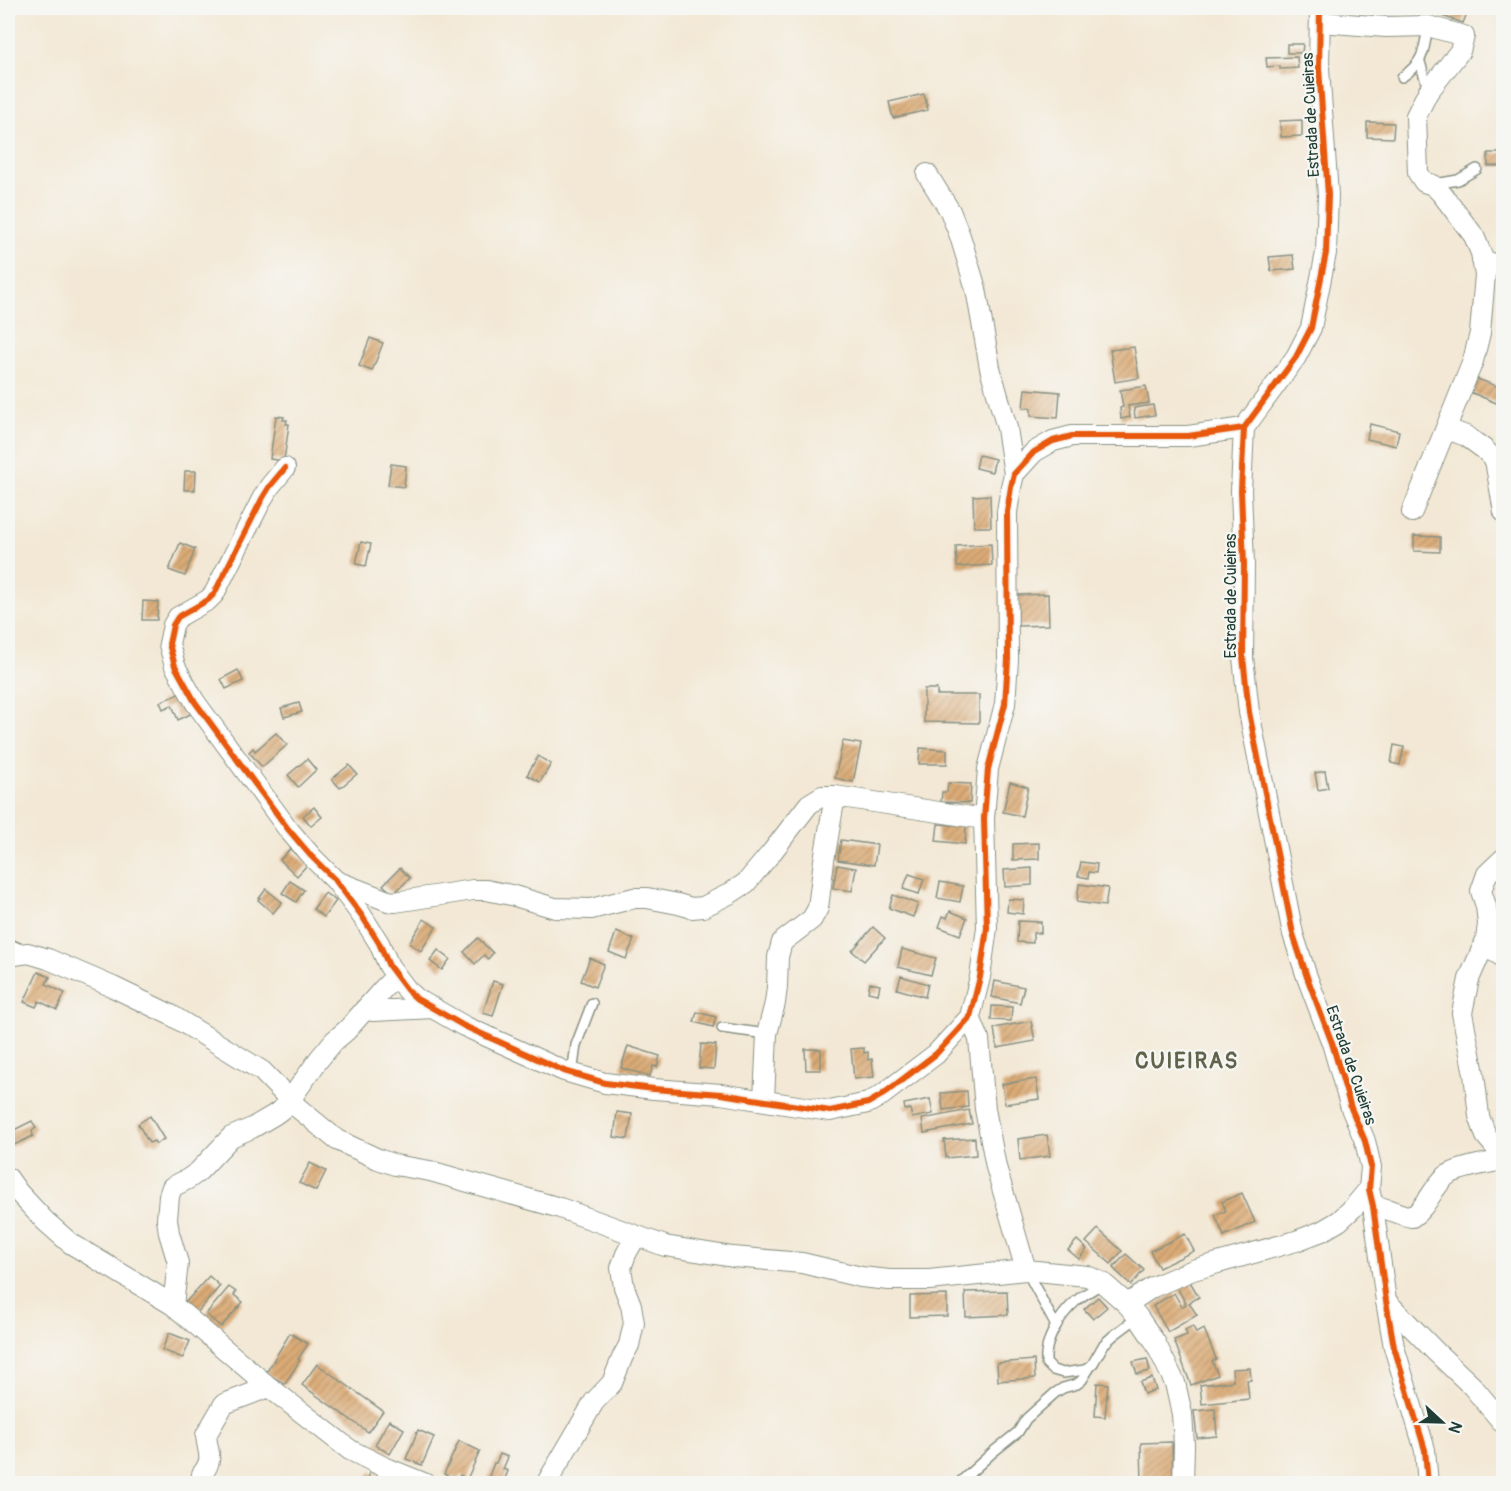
<svg xmlns="http://www.w3.org/2000/svg" width="1511" height="1491" viewBox="0 0 1511 1491" font-family="Pangolin,sans-serif">
<style>
.building{fill:url(#building-hatch)}
.lines{fill:none;stroke-linecap:round;stroke-linejoin:round}
.lane-casing{stroke:#899284;stroke-width:12}
.street-casing{stroke:#899284;stroke-width:22}
.lane{stroke:#fff;stroke-width:9}
.street{stroke:#fff;stroke-width:20}
.cycleway-casing{stroke:#f6f6f2;stroke-width:10}
.cycleway{stroke:#e8590c;stroke-width:6}
.labels{text-anchor:middle;stroke-width:4.5;stroke-linejoin:round;paint-order:stroke}
.street-label{font-size:16px;fill:#1f3d34;stroke:#f6f6f2}
.district-label{font-size:22px;font-weight:bold;letter-spacing:1.5px;fill:#61644b;stroke:#f6f6f2}
</style>
<defs>
<pattern id="building-hatch" width="6" height="6" patternUnits="userSpaceOnUse" patternTransform="scale(1.5)"><rect width="6" height="6" fill="#dcac77"/><path d="M-1 1l2-2M0 6l6-6M5 7l2-2" fill="none" stroke="#b28d62"/></pattern>
</defs>
<rect width="100%" height="100%" fill="#f6f6f2"/>
<filter id="ink" filterUnits="userSpaceOnUse"><feTurbulence type="fractalNoise" baseFrequency=".0167" numOctaves="2"/><feDisplacementMap in="SourceGraphic" scale="12" xChannelSelector="R" yChannelSelector="G"/><feConvolveMatrix kernelMatrix="1 2 1 2 8 2 1 2 1" color-interpolation-filters="sRGB"/></filter>
<filter id="wash" filterUnits="userSpaceOnUse"><feTurbulence type="fractalNoise" baseFrequency=".008" numOctaves="4" result="noise"/><feDisplacementMap in="SourceGraphic" scale="24" xChannelSelector="R" yChannelSelector="G"/><feGaussianBlur stdDeviation="1.35" result="paint"/><feColorMatrix in="noise" values="0 0 0 0 0 0 0 0 0 0 0 0 0 0 0 0 0 1.4 0 .05"/><feComposite in="paint" operator="in"/></filter>
<g filter="url(#wash)">
<rect width="100%" height="100%" fill="#f3e8d5"/>
<g id="blocks">
<g class="building">
<polygon points="1441,8 1469,8 1463,23 1439,15"/>
<polygon points="1287,44 1303,44 1302,53 1287,53"/>
<polygon points="1297,57 1298,68 1280,69 1280,66 1267,67 1266,58"/>
<polygon points="924,94 928,110 893,118 889,102"/>
<polygon points="1302,120 1302,136 1281,137 1280,121"/>
<polygon points="1367,122 1394,123 1393,138 1367,137"/>
<rect x="1488" y="153" width="16" height="13"/>
<polygon points="1293,255 1295,269 1271,271 1269,257"/>
<polygon points="370,338 383,343 372,371 359,366"/>
<polygon points="1134,347 1139,378 1115,382 1110,350"/>
<polygon points="1475,378 1504,389 1504,398 1501,405 1470,392"/>
<polygon points="1146,386 1149,403 1128,406 1130,417 1121,419 1120,408 1123,407 1120,390"/>
<polygon points="1025,389 1060,392 1058,418 1031,416 1031,408 1023,408"/>
<polygon points="1153,405 1155,415 1135,418 1134,408"/>
<polygon points="276,416 284,417 283,420 287,420 286,424 289,424 284,461 270,459"/>
<polygon points="1370,424 1399,431 1396,446 1367,439"/>
<polygon points="979,455 995,459 992,472 976,468"/>
<polygon points="391,464 406,466 404,487 388,485"/>
<polygon points="185,471 196,471 195,490 184,490"/>
<polygon points="990,495 991,527 974,527 973,496"/>
<polygon points="1414,536 1440,537 1440,552 1414,551"/>
<polygon points="361,542 371,544 366,566 356,564"/>
<polygon points="180,543 195,549 185,576 169,570"/>
<polygon points="991,544 992,565 957,567 956,546"/>
<polygon points="1048,594 1049,625 1018,626 1017,595"/>
<polygon points="143,601 158,602 157,620 142,620"/>
<polygon points="238,670 243,681 226,689 221,679"/>
<polygon points="924,689 937,689 937,695 979,695 979,723 924,722"/>
<polygon points="185,691 195,712 178,720 172,705 163,709 160,702"/>
<polygon points="299,703 302,712 284,717 281,708"/>
<polygon points="276,733 287,745 262,767 249,752 253,748 255,751"/>
<polygon points="843,741 861,744 853,782 835,778"/>
<polygon points="1394,745 1404,747 1400,765 1391,763"/>
<polygon points="920,748 947,750 947,764 919,764"/>
<polygon points="538,756 551,764 540,782 527,775"/>
<polygon points="307,759 316,770 298,787 288,775"/>
<polygon points="349,765 357,774 340,788 332,779"/>
<polygon points="1325,771 1328,788 1318,790 1315,773"/>
<polygon points="1010,782 1028,787 1022,816 1003,812"/>
<polygon points="948,783 971,784 970,803 941,802 942,792 947,792"/>
<polygon points="314,807 322,817 311,826 303,816"/>
<polygon points="938,824 966,826 965,844 936,841"/>
<polygon points="841,840 877,845 874,865 838,860"/>
<polygon points="1039,843 1039,859 1013,860 1013,844"/>
<polygon points="290,849 307,865 297,876 280,860"/>
<polygon points="1081,862 1097,864 1096,873 1089,872 1088,878 1078,876"/>
<polygon points="837,865 856,868 852,891 833,888"/>
<polygon points="400,868 410,878 393,894 383,885"/>
<polygon points="1032,868 1032,885 1005,887 1004,870"/>
<polygon points="909,874 924,879 919,894 903,889"/>
<polygon points="290,881 304,890 296,902 282,893"/>
<polygon points="940,882 963,886 960,902 937,898"/>
<polygon points="1079,884 1108,888 1105,906 1077,902"/>
<polygon points="266,889 282,902 273,913 258,900"/>
<polygon points="325,893 336,901 324,917 313,909"/>
<polygon points="893,895 918,904 913,917 889,908"/>
<polygon points="1008,899 1024,900 1023,914 1007,912"/>
<polygon points="950,911 967,918 960,935 939,927 943,916 947,918"/>
<polygon points="424,919 436,927 421,951 409,943"/>
<polygon points="1018,921 1041,922 1041,933 1033,933 1033,943 1017,942"/>
<polygon points="873,927 885,938 864,961 852,951"/>
<polygon points="616,932 634,939 626,959 609,952"/>
<polygon points="478,938 493,953 488,959 484,955 475,964 464,952"/>
<polygon points="902,949 936,958 931,975 898,967"/>
<polygon points="438,950 450,959 442,970 430,961"/>
<polygon points="590,958 604,964 595,987 581,981"/>
<polygon points="38,972 50,977 46,984 65,993 57,1010 39,1001 36,1007 24,1002"/>
<polygon points="901,976 928,984 925,997 897,989"/>
<polygon points="493,981 503,984 493,1016 483,1013"/>
<polygon points="995,981 1024,987 1020,1003 992,997"/>
<polygon points="870,983 880,985 878,994 868,992"/>
<polygon points="992,1006 1012,1007 1011,1021 991,1020"/>
<polygon points="697,1012 716,1017 713,1027 694,1022"/>
<polygon points="1031,1021 1035,1041 997,1048 994,1028"/>
<polygon points="701,1044 716,1045 714,1069 699,1068"/>
<polygon points="628,1046 660,1056 657,1067 653,1066 650,1076 621,1068"/>
<polygon points="864,1048 864,1053 868,1052 868,1060 872,1059 874,1077 854,1079 851,1049"/>
<polygon points="805,1049 821,1049 821,1070 806,1070"/>
<polygon points="1036,1079 1039,1099 1005,1104 1002,1084"/>
<polygon points="967,1091 968,1107 943,1110 941,1093"/>
<polygon points="930,1099 933,1114 912,1118 910,1109 905,1110 904,1104"/>
<polygon points="969,1110 972,1124 924,1133 922,1119"/>
<polygon points="617,1112 632,1114 628,1139 614,1137"/>
<polygon points="150,1116 164,1139 156,1144 154,1141 149,1143 138,1124"/>
<polygon points="32,1121 36,1128 32,1131 33,1136 10,1147 8,1141 8,1133"/>
<polygon points="1047,1135 1050,1156 1020,1160 1018,1139"/>
<polygon points="975,1138 976,1155 946,1158 944,1140"/>
<polygon points="310,1163 326,1171 316,1191 299,1183"/>
<polygon points="1242,1193 1255,1222 1224,1236 1215,1215 1226,1211 1222,1202"/>
<polygon points="1098,1229 1122,1251 1111,1264 1086,1242"/>
<polygon points="1185,1234 1194,1251 1159,1268 1150,1251"/>
<polygon points="1077,1240 1087,1249 1079,1259 1068,1250"/>
<polygon points="1126,1254 1144,1270 1131,1285 1113,1268"/>
<polygon points="209,1276 220,1286 197,1313 185,1303"/>
<polygon points="1189,1280 1199,1297 1189,1303 1197,1315 1168,1332 1153,1306 1174,1293 1182,1307 1186,1304 1177,1287"/>
<polygon points="229,1287 236,1292 234,1295 243,1302 221,1327 206,1314"/>
<polygon points="1007,1291 1008,1315 966,1317 965,1292"/>
<polygon points="947,1295 947,1316 910,1317 910,1296"/>
<polygon points="1098,1297 1107,1307 1093,1319 1084,1309"/>
<polygon points="1193,1326 1196,1333 1204,1329 1216,1359 1212,1361 1218,1375 1191,1385 1174,1340 1187,1335 1185,1330"/>
<polygon points="169,1333 190,1341 183,1358 162,1350"/>
<polygon points="290,1333 308,1344 298,1359 300,1360 285,1384 266,1373"/>
<polygon points="1147,1359 1150,1371 1137,1374 1133,1362"/>
<polygon points="1034,1360 1035,1378 998,1381 997,1363"/>
<polygon points="317,1364 383,1411 368,1432 302,1385"/>
<polygon points="1250,1368 1251,1380 1247,1380 1249,1399 1202,1404 1200,1385 1233,1381 1232,1369"/>
<polygon points="1152,1378 1156,1390 1144,1394 1140,1382"/>
<polygon points="1097,1383 1108,1384 1105,1417 1095,1416"/>
<polygon points="1215,1409 1217,1436 1197,1438 1194,1411"/>
<polygon points="389,1420 404,1429 390,1454 375,1445"/>
<polygon points="418,1430 434,1437 422,1465 406,1459"/>
<polygon points="459,1441 480,1451 467,1479 460,1475 458,1480 444,1474"/>
<polygon points="1172,1442 1173,1483 1142,1484 1141,1443"/>
<polygon points="500,1454 508,1457 503,1469 508,1471 503,1484 486,1484 494,1463 496,1463"/>
<polygon points="370,1472 404,1483 404,1484 366,1484"/>
</g>
</g>
</g>
<g filter="url(#ink)">
<use href="#blocks" fill-opacity="0" stroke="#899284" stroke-width="1.5"/>
<g class="lines">
<defs>
<g id="lane">
<polyline points="1420,62 1426,82 1427,92"/>
<path d="M1402,77C1424,62 1424,51 1428,26"/>
<polyline points="1435,184 1458,180 1477,169"/>
<polyline points="8,943 23,950"/>
<polyline points="722,1028 767,1034"/>
<polyline points="572,1074 576,1045 592,1003"/>
<polyline points="1026,1270 1056,1326"/>
<path d="M1103,1283C1094,1289 1084,1294 1076,1301C1059,1316 1044,1341 1046,1363L1053,1370L1063,1373L1085,1370L1092,1365L1104,1344L1114,1335L1138,1317"/>
<polyline points="958,1484 993,1452 1018,1432 1026,1419 1055,1393 1063,1388 1077,1384 1082,1380 1090,1367"/>
</g>
<g id="street">
<polyline points="1320,8 1319,68 1328,195 1326,253 1311,328 1296,357 1244,428 1241,491 1244,564 1243,657 1249,712 1293,934 1307,977 1332,1043 1351,1108 1365,1141 1371,1167 1369,1189 1373,1206 1386,1301 1394,1347 1425,1450 1428,1484"/>
<polyline points="1320,22 1386,27 1428,26 1464,36 1460,51 1428,92 1416,116 1418,173 1424,182 1433,185 1441,193 1474,236 1481,253 1485,275 1480,333 1473,361 1412,512"/>
<polyline points="927,174 950,211 960,236 976,289 990,368 1007,428 1014,474"/>
<polyline points="1482,260 1504,267"/>
<polyline points="1447,429 1466,436 1484,449 1495,460 1504,512"/>
<polyline points="285,468 270,486 262,499 214,594 208,600 178,617 173,625 169,644 175,666 195,702 288,829 311,856 336,881 362,916 379,943 389,966 407,990 417,999 464,1026 564,1071 605,1083 654,1089 721,1094 830,1111 868,1103 882,1095 936,1054 970,1017 980,977 987,928 984,819 988,769 1005,704 1008,660 1007,512 1011,487 1014,474 1034,452 1053,441 1072,436 1188,436 1244,428"/>
<polyline points="1504,858 1487,874 1481,891 1486,906 1488,924 1486,940 1469,979 1462,1013 1474,1074 1479,1116 1486,1136 1504,1157"/>
<polyline points="336,881 388,901 395,902 473,890 486,890 511,895 555,908 591,909 634,898 647,898 678,904 692,908 703,907 729,894 746,883 772,852 809,804 822,796 835,796 984,819"/>
<polyline points="1483,947 1497,953 1504,958"/>
<polyline points="8,956 28,953 48,959 113,987 171,1015 262,1071 298,1108 337,1140 378,1159 395,1165 430,1171 560,1208 665,1246 733,1257 802,1263 861,1277 889,1280 929,1280 1026,1270 1087,1276 1103,1283 1127,1304 1138,1317 1155,1342 1175,1383 1182,1414 1184,1445 1183,1484"/>
<polyline points="365,1009 373,1011 434,1008"/>
<polyline points="970,1017 979,1039 985,1109 996,1167 1026,1270"/>
<polyline points="764,1100 767,1034 775,1003 777,987 778,957 782,942 812,919 818,908 824,860 835,796"/>
<polyline points="8,1178 18,1192 45,1221 70,1243 173,1305 269,1387 350,1450 384,1467 426,1484"/>
<path d="M1373,1206C1387,1207 1398,1215 1412,1217C1427,1207 1432,1189 1445,1177C1455,1168 1489,1163 1504,1160"/>
<polyline points="1386,1301 1436,1352 1472,1386 1504,1424"/>
<polyline points="1127,1304 1153,1287 1193,1270 1296,1241 1322,1231 1339,1221 1353,1208 1369,1189"/>
<polyline points="173,1305 178,1263 169,1233 167,1219 169,1196 172,1187 188,1179 198,1172 231,1137 252,1128 274,1115 285,1107 319,1059 334,1041 347,1030 383,989 396,976"/>
<path d="M203,1484L202,1474C215,1458 207,1452 206,1435L224,1404L269,1387"/>
<polyline points="546,1484 594,1402 612,1383 623,1356 629,1345 634,1323 631,1305 624,1287 621,1268 626,1254 636,1236"/>
</g>
</defs>
<use href="#lane" class="lane-casing"/>
<use href="#street" class="street-casing"/>
<use href="#lane" class="lane"/>
<use href="#street" class="street"/>
<defs>
<g id="cycleway">
<polyline points="1320,8 1319,68 1328,195 1326,253 1311,328 1296,357 1244,428 1241,491 1244,564 1243,657 1249,712 1293,934 1307,977 1332,1043 1351,1108 1365,1141 1371,1167 1369,1189 1373,1206 1386,1301 1394,1347 1425,1450 1428,1484"/>
<polyline points="285,468 270,486 262,499 214,594 208,600 178,617 173,625 169,644 175,666 195,702 288,829 311,856 336,881 362,916 379,943 389,966 407,990 417,999 464,1026 564,1071 605,1083 654,1089 721,1094 830,1111 868,1103 882,1095 936,1054 970,1017 980,977 987,928 984,819 988,769 1005,704 1008,660 1007,512 1011,487 1014,474 1034,452 1053,441 1072,436 1188,436 1244,428"/>
</g>
</defs>
<use href="#cycleway" class="cycleway-casing"/>
<use href="#cycleway" class="cycleway"/>
</g>
</g>
<g class="labels">
<g class="street-label">
<text transform="translate(1310 115) rotate(-93)" y="6">Estrada de Cuieiras</text>
<text transform="translate(1230 596) rotate(-90)" y="6">Estrada de Cuieiras</text>
<text transform="translate(1352 1065) rotate(71)" y="6">Estrada de Cuieiras</text>
</g>
<g class="district-label">
<text x="1187" y="1068">CUIEIRAS</text>
</g>
</g>
<rect width="1511" height="1491" fill="none" stroke="#f6f6f2" stroke-width="30"/>
<g transform="translate(1442 1422) rotate(112)" stroke="#f6f6f2" stroke-width="4.5" paint-order="stroke">
<path d="M0-4.5L10 22L0 15L-10 22Z" fill="#1f3d34"/>
<text y="-9" font-size="16" font-weight="bold" text-anchor="middle" fill="#1f3d34">N</text>
</g>
</svg>
